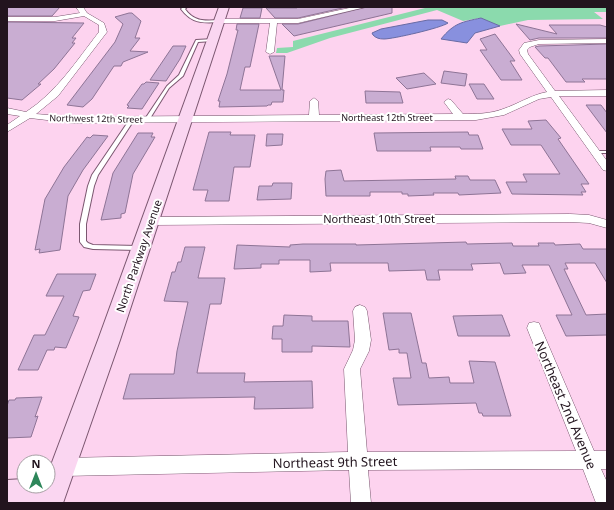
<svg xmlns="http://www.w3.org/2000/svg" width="614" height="510" viewBox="0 0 614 510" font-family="'Noto Sans',sans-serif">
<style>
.green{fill:#8bdaad}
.water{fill:#8890de;stroke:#696ba4}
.building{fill:#c9add2;stroke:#8e7496}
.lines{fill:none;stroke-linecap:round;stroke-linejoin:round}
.lane-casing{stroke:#7b5770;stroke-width:2}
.street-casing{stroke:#7b5770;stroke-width:1}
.secondary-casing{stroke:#7b5770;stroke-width:2}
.lane{fill:#fff;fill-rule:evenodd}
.street{fill:#fff;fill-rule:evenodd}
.secondary{fill:#fad6f1;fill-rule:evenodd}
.labels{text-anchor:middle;stroke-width:4;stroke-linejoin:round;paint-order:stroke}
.far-street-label{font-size:9px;fill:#22141e;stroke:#fff}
.street-label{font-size:11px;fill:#22141e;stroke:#fff}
.near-street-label{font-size:13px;fill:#22141e;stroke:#fff}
</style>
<rect width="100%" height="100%" fill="#fdd3ef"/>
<polygon class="green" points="429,7 607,7 607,12 594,12 603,19 528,20 500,26 480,18 463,21 437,10 330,38 287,53 276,53 277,48 293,47 293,41"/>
<g class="water">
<path d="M481,18L500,26L475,33L467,43L441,39C454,23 462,22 481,18Z"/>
<path d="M428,20H442L448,23C441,28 393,39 384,39C379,39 376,38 373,35L372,33L381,29Z"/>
</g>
<g class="building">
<polygon points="7,7 60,7 52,16 7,16"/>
<polygon points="296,7 347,7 298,18 275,18 266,8 297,8"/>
<polygon points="367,7 392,7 392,13 294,36 282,24 298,24"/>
<polygon points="243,8 262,8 260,18 240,18"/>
<polygon points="129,13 132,13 141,21 135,38 140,38 130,51 148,52 123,62 121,66 114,66 92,99 83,107 67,105 115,42 123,24 115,17"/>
<polygon points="7,22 84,23 72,38 76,38 72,43 75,43 54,69 38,84 41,84 22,100 7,98"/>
<polygon points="237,24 259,24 250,67 245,67 240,90 281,90 269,56 285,56 282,90 284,90 283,102 272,102 271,105 268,105 267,106 219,107 220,101 218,101 227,74 238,30 236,30"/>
<polygon points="516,24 557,34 549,25 600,25 607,27 607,38 539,38 530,40"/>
<polygon points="495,34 515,61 510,61 522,80 501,80 480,50 487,50 480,39"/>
<polygon points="607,44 607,79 582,79 585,82 566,82 548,58 545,58 535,47 539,46"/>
<polygon points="173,46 186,46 180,59 166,81 150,80"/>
<polygon points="444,71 467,74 465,86 441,83"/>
<polygon points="424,73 436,84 407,89 396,78"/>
<polygon points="146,82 159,83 142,109 127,108 129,106 127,105 142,84 144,84"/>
<polygon points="469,84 484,84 494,99 477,99"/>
<polygon points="365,91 400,92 403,103 366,103"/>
<polygon points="586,105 601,105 607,113 607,133"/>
<polygon points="546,120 561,138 558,139 589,184 581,184 586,192 581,192 583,195 512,194 506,182 527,182 523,174 560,174 541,145 511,145 502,129 532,129 528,121"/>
<polygon points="209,132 231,132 230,135 255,135 250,167 234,167 229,201 205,201 208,190 193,190"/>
<polygon points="468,132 469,135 478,135 483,149 461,149 460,147 430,147 431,151 377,151 374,133"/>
<polygon points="138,133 153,133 151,137 155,137 133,174 125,213 121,214 121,218 101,220 113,173"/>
<polygon points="267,134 283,134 282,145 266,146"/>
<polygon points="93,135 108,136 83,170 68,196 60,250 39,253 40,249 35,250 45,199 64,167 87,137 90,138"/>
<polygon points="341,170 344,181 456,179 455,176 468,176 470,180 495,180 501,193 459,195 458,193 433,193 434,195 408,196 408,194 402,194 402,192 370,192 370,196 326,196 325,179 326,171"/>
<polygon points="273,183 292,183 291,199 257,200 259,186 272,186"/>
<polygon points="466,242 467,244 512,243 513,246 539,246 538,243 554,243 555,245 580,244 583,249 607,249 607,283 595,263 565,263 568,269 564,269 586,315 607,314 607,335 566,336 556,315 572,315 549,265 522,265 526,273 504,274 500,263 471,264 473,270 438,270 440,280 427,280 425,270 389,271 388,263 330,263 331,271 310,272 310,260 279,260 279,264 261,264 261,268 234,269 237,245 290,247 290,245 303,244 356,244 356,245"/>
<polygon points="185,247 205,247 198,278 225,278 221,304 210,304 197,373 245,373 244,382 312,381 313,408 254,409 255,397 123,399 130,374 174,374 177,351 188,302 164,301 172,272 175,272 178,262 181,262"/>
<polygon points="57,274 96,274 90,290 83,291 73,316 79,317 66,348 55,347 54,350 47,350 38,370 18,370 34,335 45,335 64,296 46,296"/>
<polygon points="383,313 411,313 422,363 426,363 429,378 449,377 450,383 474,383 469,361 495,362 511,416 483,416 482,413 479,413 476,403 398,405 393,378 411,378 407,353 399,353 399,349 389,350"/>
<polygon points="284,315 312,316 312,321 348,321 350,347 312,346 312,352 282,352 282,339 272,339 273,326 283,326"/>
<polygon points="502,315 510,336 458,336 453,316"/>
<polygon points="42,397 35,417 38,416 31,437 7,438 7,406 9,400 15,400 16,398"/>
</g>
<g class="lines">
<defs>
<g id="lane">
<path d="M183,7H187L185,9C194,22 205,21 220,20L222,21L220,22C203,23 192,24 181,9Z"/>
<polygon points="214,39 214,41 213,41 198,42 183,76 169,88 149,120 145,120 145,119 167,86 179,75 196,40"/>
<polygon points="130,119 134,120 98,175 94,186 86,224 86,241 88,243 93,245 138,246 141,248 138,250 93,249 84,247 80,242 80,224 88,186 92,175"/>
<polygon points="593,151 607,151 607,153 595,153 593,152"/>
</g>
<g id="street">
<path d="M76,7H83L87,13L104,23L107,32L58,96L36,114L72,117L309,115L310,101L314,98L318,101L319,115L453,114L444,102L448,99L451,100L463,114C476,114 490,114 503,109C518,104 531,95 547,92L520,54L519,50L524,43L539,40L607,39V43L539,44L530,47L527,50L528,54L555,91L607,90V96H559L607,161V171L603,170L551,97L539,99L504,115L476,120L72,123L30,118L7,132V125L20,116L7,114V108L26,112C57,92 77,60 99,32V25L84,16L55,21H7V17H55L80,13Z"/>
<polygon points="354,7 366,7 298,23 277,23 274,52 270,54 266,52 270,23 220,23 217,21 220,19 298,19"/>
<polygon points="570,214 589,215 607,220 607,228 589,223 570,222 151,225 147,224 145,221 147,218 151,217"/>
<polygon points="360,305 365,307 367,311 371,340 369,351 360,369 367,452 576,451 527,328 529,323 534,322 539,323 541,328 594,451 607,451 607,469 601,469 607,482 607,503 596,503 583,469 368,470 371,503 351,503 349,470 63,476 56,474 54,467 56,460 63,458 348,452 344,369 353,350 355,340 353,311 355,307"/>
</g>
<polygon id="secondary" points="219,7 229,7 120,340 63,503 7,503 7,480 24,479 24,486 48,486 48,473 98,340"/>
</defs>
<use href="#lane" class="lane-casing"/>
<use href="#street" class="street-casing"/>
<use href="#secondary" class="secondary-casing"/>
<use href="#lane" class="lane"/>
<use href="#street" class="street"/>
<use href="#secondary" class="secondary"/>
</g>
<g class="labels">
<g class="far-street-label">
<text x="387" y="121">Northeast 12th Street</text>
<text transform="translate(96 119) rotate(1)" y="3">Northwest 12th Street</text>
</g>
<g class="street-label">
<text x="379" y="223">Northeast 10th Street</text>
<text transform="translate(139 256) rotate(-71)" y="4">North Parkway Avenue</text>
</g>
<g class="near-street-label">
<text transform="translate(566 405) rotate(67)" y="5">Northeast 2nd Avenue</text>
<text transform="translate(335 462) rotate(-1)" y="5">Northeast 9th Street</text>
</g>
</g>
<rect width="614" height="510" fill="none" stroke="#22141e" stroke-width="16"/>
<g transform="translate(36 474)"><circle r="19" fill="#ffffff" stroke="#a7a1a5"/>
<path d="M0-3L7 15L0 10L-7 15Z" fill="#2d865a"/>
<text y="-6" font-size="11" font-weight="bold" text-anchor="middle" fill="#22141e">N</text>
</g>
</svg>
